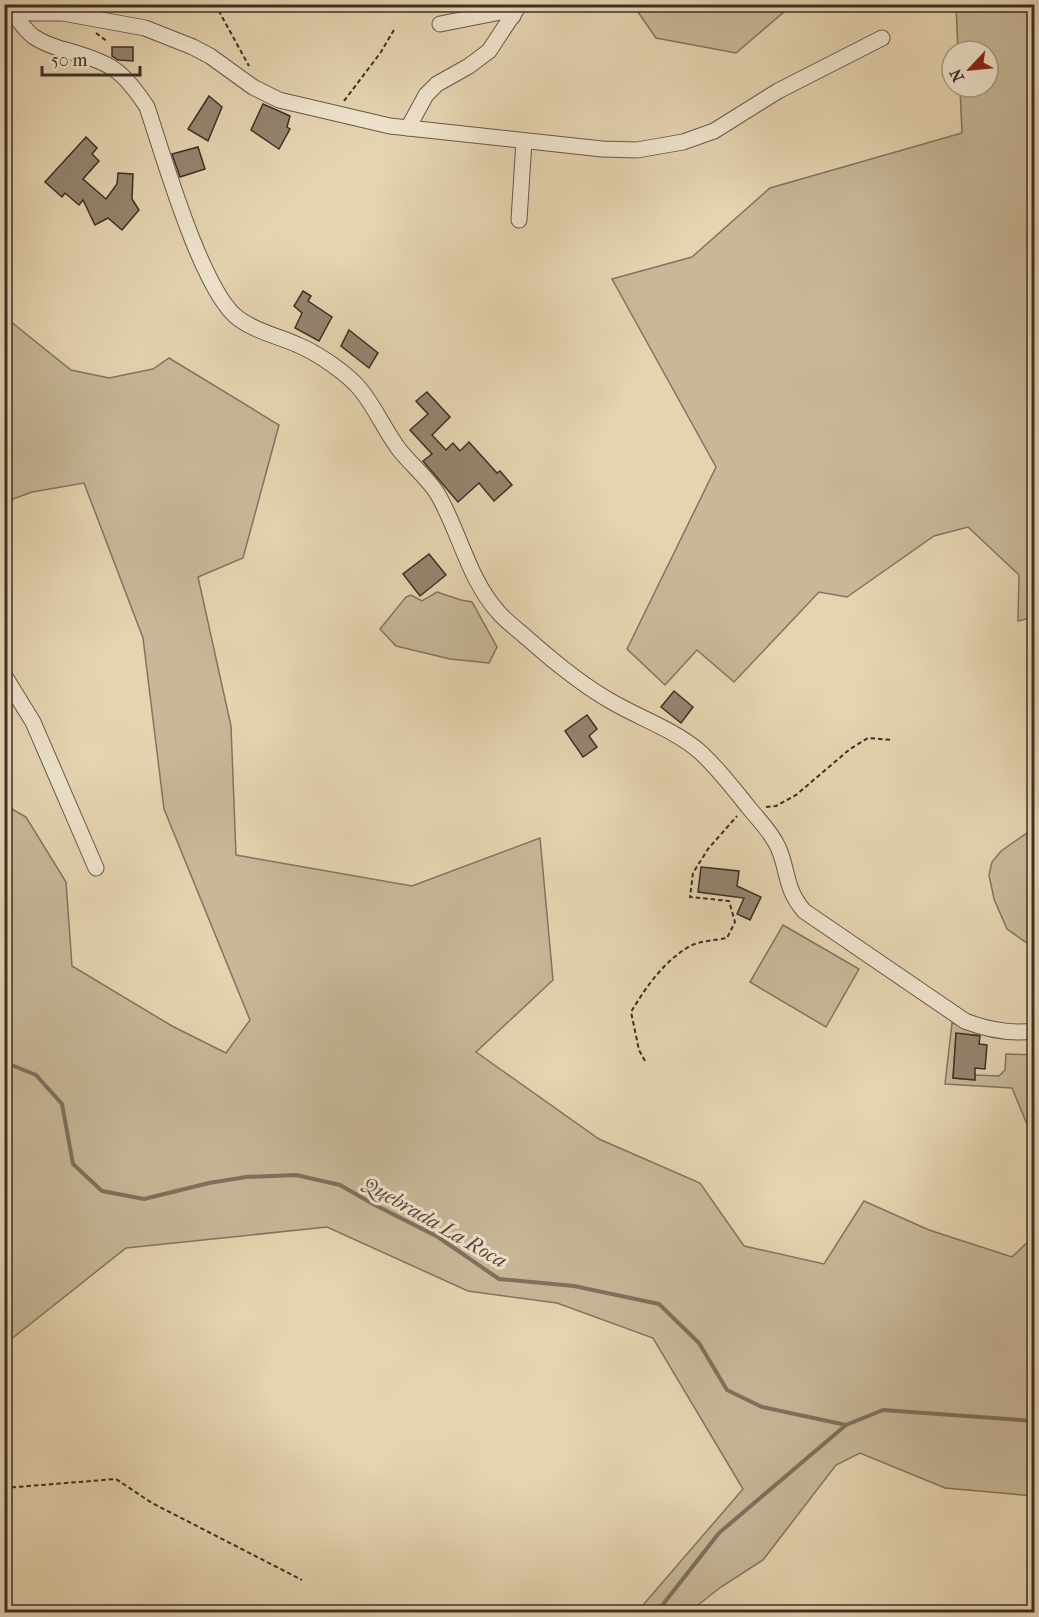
<svg xmlns="http://www.w3.org/2000/svg" width="1039" height="1617" viewBox="0 0 1039 1617" font-family="'IM FELL French Canon',serif">
<style>
.green{fill:#c8b899;stroke:#827460;stroke-width:1.5}
.lines{fill:none;stroke-linecap:round;stroke-linejoin:round}
.stream{stroke:#7f705e;stroke-width:4}
.building{fill:#94856f;stroke:#3c2f28;stroke-width:1.5}
.minor-casing{stroke:#66584a;stroke-width:17}
.path{stroke:#3c2f28;stroke-width:2;stroke-dasharray:4.5 3;stroke-linecap:butt}
.minor{stroke:#eee3cc;stroke-width:15}
.labels{text-anchor:middle;stroke-width:6;stroke-linejoin:round;paint-order:stroke}
.water-label{font-size:21px;font-style:italic;fill:#584a3e;stroke:#eee3cc}
</style>
<rect width="100%" height="100%" fill="#e5d4b0"/>
<filter id="stains"><feTurbulence type="fractalNoise" baseFrequency=".00333" numOctaves="4"/><feColorMatrix values="0 0 0 0 .2 0 0 0 0 .09 0 0 0 0 .02 0 0 0 .5 -.17"/></filter>
<radialGradient id="worn" r=".72"><stop offset=".6" stop-color="#630" stop-opacity="0"/><stop offset="1" stop-color="#630" stop-opacity=".3"/></radialGradient>
<g class="green">
<polygon points="639,5 639,4 792,5 736,53 656,38 638,12"/>
<polygon points="956,5 1034,5 1034,617 1018,621 1019,575 968,527 934,536 847,597 819,592 734,682 697,650 665,685 627,649 716,467 612,279 692,257 770,188 962,133 960,87 988,87 988,51 958,51"/>
<polygon points="5,317 71,370 109,378 153,369 169,358 279,425 243,558 198,577 231,726 236,855 412,886 540,838 553,980 476,1052 599,1139 700,1183 744,1246 824,1264 864,1201 929,1230 1012,1257 1034,1236 1034,1496 945,1488 860,1453 836,1465 763,1560 721,1587 689,1612 637,1612 743,1489 653,1338 557,1303 468,1291 327,1227 126,1248 5,1344 5,805 26,817 66,882 72,966 172,1026 226,1053 250,1020 164,809 143,638 84,483 32,492 5,502"/>
<polygon points="437,592 461,600 472,602 497,647 489,663 450,659 396,646 380,629 406,597 411,595 422,601"/>
<polygon points="1034,828 1034,946 1024,941 1007,929 994,899 989,875 992,862 1001,851"/>
<polygon points="783,925 859,969 826,1027 750,982"/>
<polygon points="952,1023 980,1032 980,1035 956,1034 953,1078 975,1080 975,1075 999,1076 1005,1070 1006,1054 1034,1055 1034,1141 1012,1088 945,1084"/>
</g>
<g class="lines">
<g class="stream">
<polyline points="4,1062 36,1075 62,1104 73,1164 102,1191 144,1199 209,1183 246,1177 296,1175 340,1185 373,1204 438,1237 499,1279 574,1286 659,1304 699,1343 727,1390 762,1407 846,1425"/>
<polyline points="657,1612 719,1533 846,1425 883,1410 1034,1421"/>
</g>
</g>
<g class="building">
<polygon points="112,47 133,47 133,61 118,60 112,56"/>
<polygon points="209,96 222,107 208,141 188,129"/>
<polygon points="263,104 290,116 287,127 290,129 279,149 251,130"/>
<polygon points="86,137 97,148 92,154 99,161 83,179 106,199 117,184 118,173 133,174 132,199 139,210 122,230 108,218 95,225 83,200 79,205 65,193 62,197 45,182"/>
<polygon points="198,147 205,169 180,177 172,154"/>
<polygon points="303,291 311,296 308,301 332,317 319,341 295,328 302,313 294,306"/>
<polygon points="349,330 378,353 369,368 341,346"/>
<polygon points="427,392 450,417 432,435 446,450 453,443 460,451 469,442 497,473 500,471 512,485 494,501 479,483 458,502 423,461 432,454 410,430 428,414 416,401"/>
<polygon points="429,554 446,575 420,596 403,574"/>
<polygon points="674,691 693,707 681,723 661,707"/>
<polygon points="587,715 597,729 589,736 597,747 583,757 565,731"/>
<polygon points="701,867 739,871 737,886 761,897 750,920 737,914 744,898 698,892"/>
<polygon points="956,1033 980,1036 979,1044 987,1045 985,1069 975,1068 975,1080 953,1078"/>
</g>
<g class="lines">
<defs>
<g id="minor">
<path d="M7,4C15,15 23,29 34,37C45,44 57,48 69,51C112,64 122,69 147,107C163,154 202,293 239,319C257,332 278,336 298,345C317,353 347,373 360,389C375,407 384,429 398,448C410,464 426,476 437,493C460,532 468,579 499,613C507,622 518,630 527,638C554,662 583,686 614,703C642,719 674,730 699,751C718,768 733,788 749,808C759,820 771,832 778,847C789,872 784,887 804,911L965,1021C988,1030 1010,1034 1034,1031"/>
<polyline points="13,13 63,13 145,28 193,47 210,56 253,87 279,100 390,126 602,149 637,150 683,142 714,131 778,91 882,38"/>
<polyline points="440,24 501,12 513,16"/>
<polyline points="408,128 426,95 437,84 469,66 489,51 520,4"/>
<polyline points="519,220 524,141"/>
<polyline points="4,675 33,722 96,868"/>
</g>
</defs>
<use href="#minor" class="minor-casing"/>
<g class="path">
<polyline points="215,4 249,66"/>
<polyline points="112,7 117,4"/>
<polyline points="96,33 108,42"/>
<polyline points="344,101 381,52 395,28"/>
<polyline points="766,807 776,806 796,795 850,749 868,738 892,740"/>
<path d="M645,1061L639,1050L631,1012C646,987 664,961 690,946C700,941 716,940 727,938L735,922L729,901L690,897L693,873L708,849L737,816"/>
<polyline points="4,1488 116,1479 152,1503 302,1580"/>
</g>
<use href="#minor" class="minor"/>
</g>
<g class="labels">
<g class="water-label">
<text transform="translate(435 1222) rotate(30)" y="7">Quebrada La Roca</text>
</g>
</g>
<rect width="1039" height="1617" fill="none" stroke="#e5d4b0" stroke-width="24"/>
<rect x="6" y="6" width="1027" height="1605" fill="none" stroke="#3c2f28" stroke-width="3"/>
<rect x="12" y="12" width="1015" height="1593" fill="none" stroke="#3c2f28" stroke-width="1.5"/>
<g transform="translate(970 69) rotate(244)"><circle r="28" fill="#eee3cc" stroke="#a79b8a" stroke-width="1.5"/>
<path d="M0-4.5L10 22L0 15L-10 22Z" fill="#8f2418"/>
<text y="-9" font-size="16" font-weight="bold" text-anchor="middle" fill="#3c2f28">N</text>
</g>
<path d="M42 66v9h98v-9" fill="none" stroke="#3c2f28" stroke-width="3"/>
<text x="51" y="66" font-size="18" fill="#3c2f28" stroke="#eee3cc" stroke-width="4.5" paint-order="stroke">50 m</text>
<rect width="100%" height="100%" filter="url(#stains)"/>
<rect width="100%" height="100%" fill="url(#worn)"/>
</svg>
